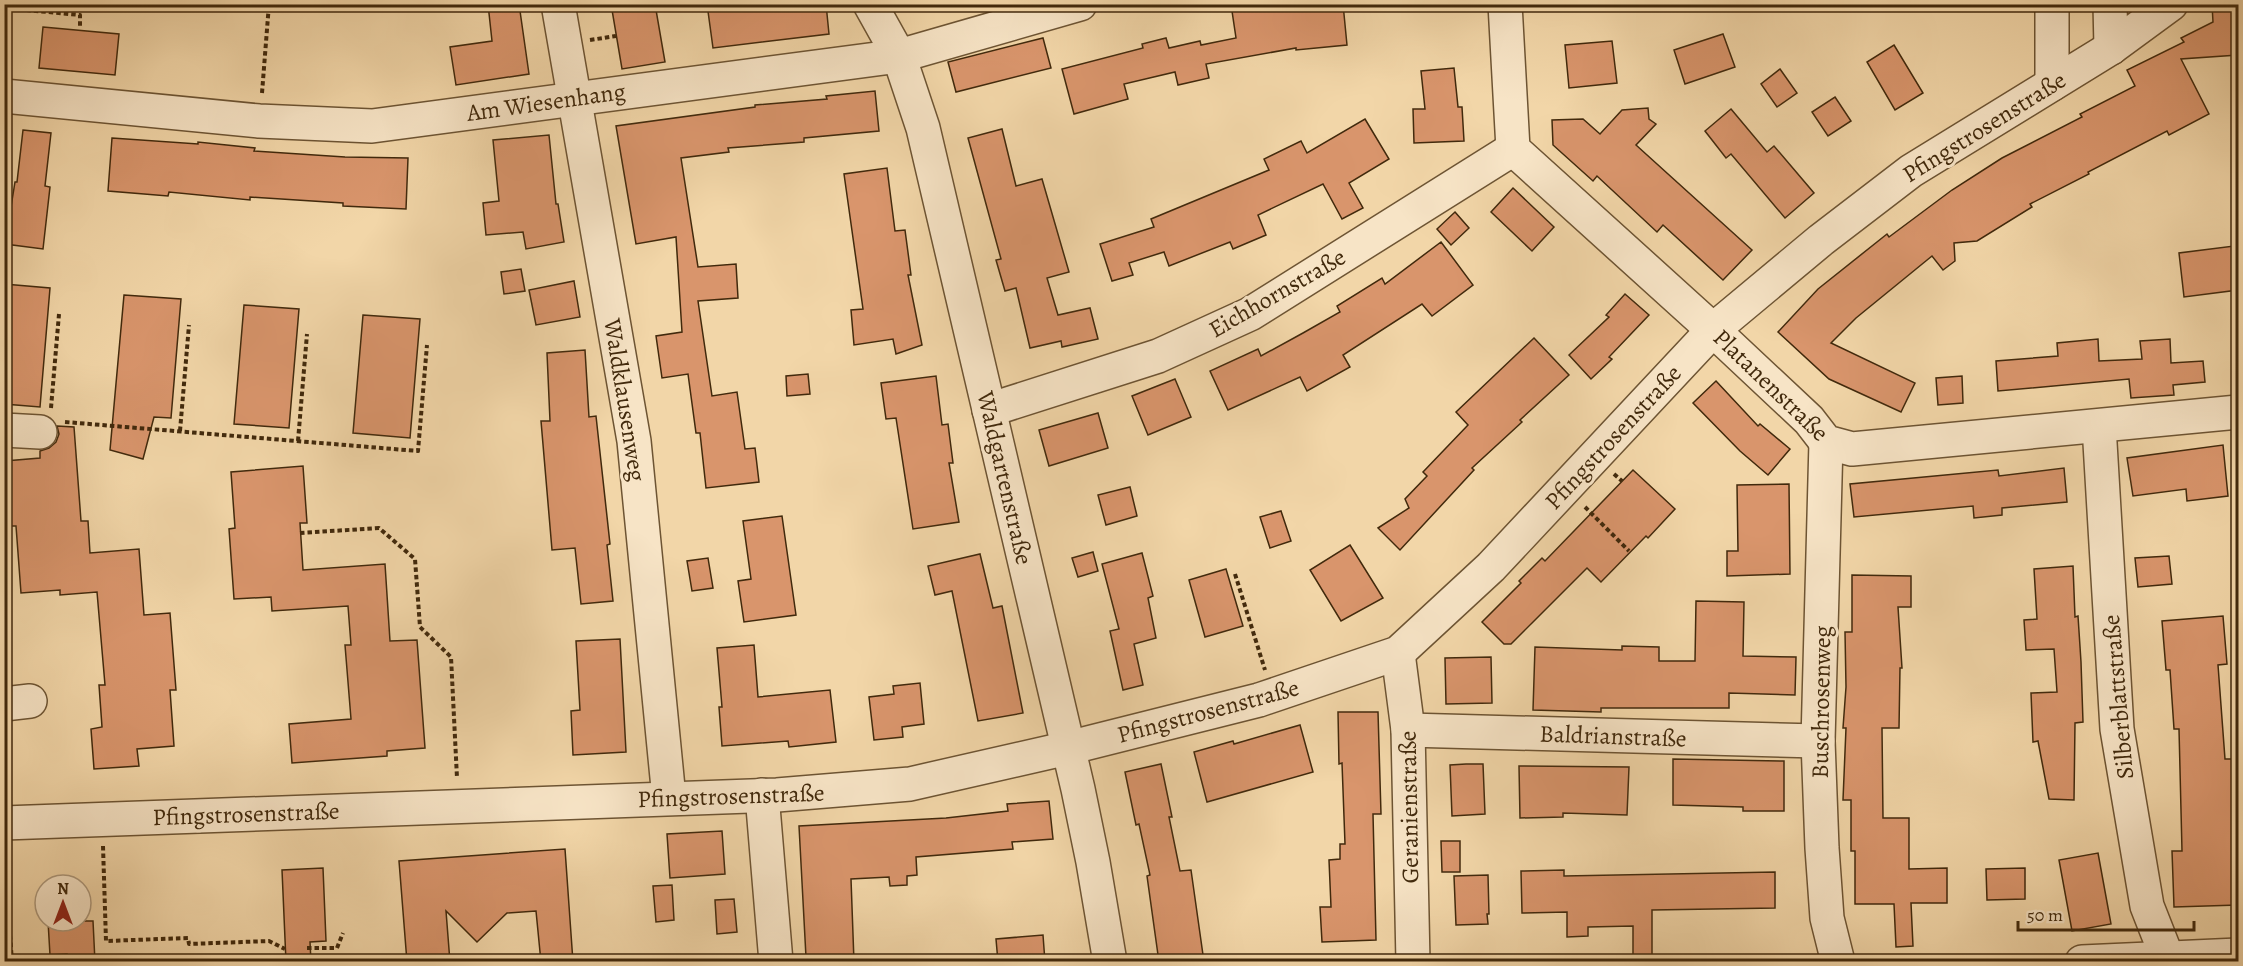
<svg xmlns="http://www.w3.org/2000/svg" width="2243" height="966" viewBox="0 0 2243 966" font-family="Alegreya,serif">
<style>
.building{fill:#d9956c;stroke:#41290c;stroke-width:1.5}
.lines{fill:none;stroke-linecap:round;stroke-linejoin:round}
.minor-casing{stroke:#6d5433;stroke-width:36}
.path{stroke:#41290c;stroke-width:4;stroke-dasharray:4.5 3;stroke-linecap:butt}
.minor{stroke:#f7e4c6;stroke-width:33}
.labels{text-anchor:middle;stroke-width:6;stroke-linejoin:round;paint-order:stroke}
.street-label{font-size:24px;fill:#41290c;stroke:#f7e4c6}
</style>
<rect width="100%" height="100%" fill="#f2d6a8"/>
<filter id="stains"><feTurbulence type="fractalNoise" baseFrequency=".00333" numOctaves="4"/><feColorMatrix values="0 0 0 0 .2 0 0 0 0 .09 0 0 0 0 .02 0 0 0 .5 -.17"/></filter>
<radialGradient id="worn" r=".72"><stop offset=".6" stop-color="#630" stop-opacity="0"/><stop offset="1" stop-color="#630" stop-opacity=".3"/></radialGradient>
<g class="building">
<polygon points="488,4 519,4 529,74 456,85 450,47 492,41"/>
<polygon points="611,4 655,4 665,62 622,69"/>
<polygon points="707,4 826,4 829,34 713,48"/>
<polygon points="1270,4 1343,4 1347,45 1296,50 1296,48 1206,64 1209,78 1178,85 1175,72 1124,84 1128,99 1074,114 1062,69 1143,48 1142,44 1166,38 1169,48 1200,41 1201,45 1236,38 1232,11"/>
<polygon points="2212,4 2238,4 2238,55 2181,59 2209,114 2169,135 2167,131 2088,172 2089,174 2030,204 2032,207 1977,241 1954,243 1955,261 1943,270 1932,256 1856,318 1831,343 1915,383 1901,412 1829,379 1778,332 1818,289 1887,234 1889,237 1952,190 2002,158 2082,117 2080,114 2135,86 2127,70 2184,42 2181,38 2213,22"/>
<polygon points="43,27 119,34 115,75 39,68"/>
<polygon points="1723,34 1735,67 1685,84 1674,50"/>
<polygon points="1043,38 1051,68 956,92 948,62"/>
<polygon points="1612,41 1617,83 1569,88 1565,45"/>
<polygon points="1894,45 1923,93 1895,110 1867,62"/>
<polygon points="1454,68 1458,107 1462,107 1464,141 1414,143 1413,109 1425,109 1421,71"/>
<polygon points="1780,69 1797,93 1777,107 1761,84"/>
<polygon points="875,91 879,131 804,138 804,142 728,148 729,152 681,158 698,267 736,264 738,298 698,301 712,396 737,392 745,449 755,448 759,482 706,488 700,433 696,433 688,374 662,378 656,336 682,332 676,237 636,244 616,126 755,107 755,105 827,99 826,96"/>
<polygon points="1835,97 1851,121 1828,136 1812,112"/>
<polygon points="1648,108 1649,119 1656,124 1636,145 1752,250 1723,280 1663,225 1657,232 1597,176 1593,181 1553,145 1552,120 1583,119 1600,134 1622,110"/>
<polygon points="1731,109 1767,152 1774,146 1814,193 1785,218 1731,154 1726,158 1705,131"/>
<polygon points="1365,119 1389,159 1349,183 1363,208 1342,219 1323,184 1258,215 1266,235 1233,249 1230,242 1169,266 1164,252 1129,263 1133,275 1112,281 1100,244 1154,227 1151,219 1269,170 1264,159 1301,141 1307,153"/>
<polygon points="1002,129 1016,186 1042,179 1069,272 1047,278 1058,315 1090,308 1098,339 1062,347 1061,341 1030,348 1016,288 1005,291 996,260 1001,259 968,138"/>
<polygon points="23,130 51,133 45,186 50,187 43,249 5,244 15,182 17,182"/>
<polygon points="549,135 556,204 558,204 564,242 526,249 523,232 486,235 483,203 499,201 493,140"/>
<polygon points="112,138 198,144 198,142 255,148 254,151 345,157 408,158 406,209 343,206 343,203 250,197 250,200 169,192 168,196 108,191"/>
<polygon points="887,168 895,231 905,230 911,275 908,275 922,345 896,354 893,339 854,345 851,310 863,309 844,174"/>
<polygon points="1513,188 1554,227 1532,251 1491,212"/>
<polygon points="1455,212 1469,228 1451,245 1437,229"/>
<polygon points="1441,242 1473,285 1432,316 1422,304 1343,355 1350,367 1307,391 1300,377 1228,410 1210,371 1258,349 1261,356 1303,333 1340,312 1337,306 1382,278 1385,284"/>
<polygon points="2234,246 2238,290 2184,297 2179,253"/>
<polygon points="521,269 525,291 504,294 501,272"/>
<polygon points="574,281 580,317 536,325 529,290"/>
<polygon points="4,284 50,288 40,407 4,404"/>
<polygon points="1625,294 1649,315 1609,357 1612,359 1591,379 1569,355 1609,317 1606,315"/>
<polygon points="124,295 181,299 171,418 154,417 143,459 110,450"/>
<polygon points="244,305 299,309 289,428 234,424"/>
<polygon points="363,315 420,319 410,438 353,433"/>
<polygon points="1534,338 1569,375 1520,420 1522,422 1472,468 1474,470 1400,550 1378,528 1409,508 1405,499 1427,476 1423,472 1468,425 1456,412"/>
<polygon points="2098,339 2099,361 2142,359 2140,341 2170,339 2171,363 2203,361 2205,382 2173,385 2174,395 2131,398 2129,379 1998,391 1996,361 2058,356 2057,343"/>
<polygon points="585,350 589,417 596,416 610,544 607,545 613,601 581,604 575,548 552,550 541,421 550,421 547,353"/>
<polygon points="808,374 810,394 787,396 786,376"/>
<polygon points="936,376 942,425 948,424 953,463 949,463 959,522 913,529 896,418 886,419 881,383"/>
<polygon points="1962,376 1963,403 1938,405 1936,378"/>
<polygon points="1175,379 1191,417 1148,435 1132,396"/>
<polygon points="1716,381 1758,426 1760,424 1790,449 1768,475 1740,451 1693,403"/>
<polygon points="1098,413 1108,448 1049,466 1039,430"/>
<polygon points="57,426 74,427 81,521 88,521 90,553 139,549 144,615 170,613 176,690 170,690 174,746 137,749 139,766 94,769 91,729 102,727 99,685 105,685 97,592 60,595 60,590 21,593 16,526 11,526 5,461 40,458 40,451 49,448 56,442 59,434"/>
<polygon points="2223,445 2228,496 2187,501 2186,489 2133,496 2127,458"/>
<polygon points="303,466 307,523 300,523 303,570 385,564 390,641 417,640 425,748 387,751 387,756 292,763 289,724 351,719 345,645 351,645 348,606 272,611 271,597 234,599 229,529 235,528 231,472"/>
<polygon points="2064,468 2067,502 2002,508 2002,515 1974,518 1973,506 1854,517 1850,484 1998,470 1999,476"/>
<polygon points="1633,470 1675,509 1648,538 1646,536 1601,582 1587,568 1511,644 1504,644 1482,622 1521,583 1519,581 1542,558 1545,561"/>
<polygon points="1789,484 1790,574 1727,576 1727,551 1738,551 1737,485"/>
<polygon points="1130,487 1137,516 1106,525 1098,495"/>
<polygon points="1281,511 1291,541 1270,548 1260,517"/>
<polygon points="782,516 796,615 744,622 738,581 751,579 743,521"/>
<polygon points="1350,545 1383,598 1341,621 1310,570"/>
<polygon points="1093,552 1098,571 1078,577 1072,558"/>
<polygon points="1142,553 1153,596 1148,598 1156,638 1134,644 1143,685 1123,690 1110,631 1119,629 1102,564"/>
<polygon points="980,554 993,608 1002,606 1023,713 978,721 952,591 935,595 928,566"/>
<polygon points="2169,556 2172,584 2138,587 2135,558"/>
<polygon points="708,558 713,588 692,591 687,561"/>
<polygon points="2073,566 2075,617 2078,616 2081,662 2083,722 2075,723 2074,800 2049,799 2038,741 2033,742 2031,693 2057,692 2054,649 2026,650 2024,620 2037,619 2034,569"/>
<polygon points="1226,569 1243,626 1205,637 1189,580"/>
<polygon points="1852,575 1911,576 1911,607 1898,607 1902,668 1900,668 1899,728 1882,728 1883,818 1909,818 1909,869 1947,868 1947,903 1911,903 1913,946 1896,947 1894,904 1855,904 1855,851 1851,851 1851,800 1843,800 1846,728 1843,728 1846,687 1845,632 1852,632"/>
<polygon points="1696,601 1744,602 1743,656 1796,657 1795,695 1729,693 1729,708 1601,708 1601,712 1533,710 1535,647 1622,650 1622,646 1659,647 1659,661 1695,661"/>
<polygon points="2223,616 2227,664 2218,665 2225,759 2236,759 2238,905 2174,907 2172,851 2182,851 2179,729 2174,729 2170,670 2166,670 2162,621"/>
<polygon points="620,639 626,752 573,755 571,711 580,710 576,641"/>
<polygon points="754,645 758,697 830,690 836,742 789,747 788,741 722,746 719,707 722,707 717,648"/>
<polygon points="1491,657 1492,703 1446,704 1445,658"/>
<polygon points="920,683 924,724 902,727 903,737 874,740 869,697 894,694 893,686"/>
<polygon points="1338,712 1378,712 1381,814 1373,814 1376,940 1322,942 1320,907 1331,907 1329,860 1340,859 1340,844 1345,844 1342,763 1339,764"/>
<polygon points="1300,725 1313,772 1207,802 1194,752 1233,741 1234,744"/>
<polygon points="1673,759 1784,761 1784,811 1743,811 1743,807 1673,805"/>
<polygon points="1161,764 1172,817 1169,817 1180,871 1191,870 1204,962 1159,962 1147,876 1150,875 1139,824 1136,825 1125,772"/>
<polygon points="1466,764 1483,764 1485,814 1452,816 1450,765"/>
<polygon points="1519,766 1629,767 1627,815 1563,813 1563,817 1520,818"/>
<polygon points="1049,801 1053,839 1012,842 1013,849 916,857 917,875 907,876 907,885 890,886 889,877 851,879 854,962 810,962 810,957 806,957 799,826 946,818 1008,811 1007,804"/>
<polygon points="722,831 725,874 670,878 667,834"/>
<polygon points="1441,841 1460,841 1460,872 1442,872"/>
<polygon points="565,849 573,962 541,962 536,911 507,913 477,942 446,911 450,962 407,962 399,861"/>
<polygon points="2098,853 2111,924 2072,931 2059,860"/>
<polygon points="323,868 326,941 310,942 311,962 286,962 282,870"/>
<polygon points="2025,868 2025,899 1987,900 1986,869"/>
<polygon points="1564,870 1564,876 1775,872 1775,908 1652,910 1652,957 1633,957 1633,926 1588,927 1588,936 1567,937 1567,912 1522,913 1521,871"/>
<polygon points="1488,875 1489,914 1487,914 1488,924 1456,925 1454,876"/>
<polygon points="672,885 674,920 656,922 653,886"/>
<polygon points="734,899 737,932 717,934 715,900"/>
<polygon points="48,921 93,921 95,962 67,962 67,954 50,955"/>
<polygon points="1043,935 1045,962 998,962 996,939"/>
</g>
<g class="lines">
<defs>
<g id="minor">
<polyline points="558,4 634,441 669,798"/>
<polyline points="870,4 899,56 923,128 1078,789 1093,862 1110,962"/>
<polyline points="1505,4 1513,149 1713,330 1809,420 1826,442 1852,449 2238,412"/>
<polyline points="2110,4 2111,48"/>
<polyline points="2052,84 2052,4"/>
<polyline points="4,96 259,121 372,126 899,56 1080,4"/>
<polyline points="989,410 1158,356 1250,314 1513,149"/>
<polyline points="2099,426 2117,729 2147,906 2169,962"/>
<polyline points="4,430 40,432"/>
<polyline points="1826,442 1818,741 1822,848 1827,918 1838,962"/>
<polyline points="1398,653 1408,730 1413,962"/>
<polyline points="4,704 30,701"/>
<polyline points="1408,730 1818,741"/>
<polyline points="762,795 776,962"/>
<polyline points="4,823 777,795 910,784 1068,748 1259,700 1398,653 1491,567 1713,330 1821,240 1911,171 2111,48 2171,4"/>
<polyline points="2082,962 2238,955"/>
</g>
</defs>
<use href="#minor" class="minor-casing"/>
<g class="path">
<polyline points="4,8 80,15 80,26"/>
<polyline points="590,40 616,36"/>
<polyline points="262,93 269,4"/>
<polyline points="51,408 59,314"/>
<polyline points="65,422 418,451 427,345"/>
<polyline points="180,431 189,325"/>
<polyline points="298,441 307,334"/>
<polyline points="1614,474 1622,481"/>
<polyline points="1585,507 1629,551"/>
<polyline points="300,533 379,528 415,559 420,627 451,657 457,778"/>
<polyline points="1235,574 1265,670"/>
<polyline points="103,846 106,941 188,938 189,944 269,941 285,949"/>
<polyline points="4,853 12,962"/>
<polyline points="307,948 337,948 343,933"/>
</g>
<use href="#minor" class="minor"/>
</g>
<g class="labels">
<g class="street-label">
<text transform="translate(546 102) rotate(-8)" y="8">Am Wiesenhang</text>
<text transform="translate(1984 127) rotate(-32)" y="8">Pfingstrosenstraße</text>
<text transform="translate(1277 293) rotate(-30)" y="8">Eichhornstraße</text>
<text transform="translate(1771 385) rotate(44)" y="8">Platanenstraße</text>
<text transform="translate(625 400) rotate(81)" y="8">Waldklausenweg</text>
<text transform="translate(1613 437) rotate(-47)" y="8">Pfingstrosenstraße</text>
<text transform="translate(1005 478) rotate(77)" y="8">Waldgartenstraße</text>
<text transform="translate(2118 697) rotate(-95)" y="8">Silberblattstraße</text>
<text transform="translate(1821 702) rotate(-89)" y="8">Buschrosenweg</text>
<text transform="translate(1208 711) rotate(-15)" y="8">Pfingstrosenstraße</text>
<text transform="translate(1613 736) rotate(2)" y="8">Baldrianstraße</text>
<text transform="translate(731 796) rotate(-2)" y="8">Pfingstrosenstraße</text>
<text transform="translate(1409 807) rotate(-91)" y="8">Geranienstraße</text>
<text transform="translate(246 814) rotate(-2)" y="8">Pfingstrosenstraße</text>
</g>
</g>
<rect width="2243" height="966" fill="none" stroke="#f2d6a8" stroke-width="24"/>
<rect x="6" y="6" width="2231" height="954" fill="none" stroke="#41290c" stroke-width="3"/>
<rect x="12" y="12" width="2219" height="942" fill="none" stroke="#41290c" stroke-width="1.5"/>
<g transform="translate(63 903)"><circle r="28" fill="#f7e4c6" stroke="#ae997c" stroke-width="1.5"/>
<path d="M0-4.5L10 22L0 15L-10 22Z" fill="#8f2418"/>
<text y="-9" font-size="16" font-weight="bold" text-anchor="middle" fill="#41290c">N</text>
</g>
<path d="M2018 921v9h176v-9" fill="none" stroke="#41290c" stroke-width="3"/>
<text x="2027" y="921" font-size="18" fill="#41290c" stroke="#f7e4c6" stroke-width="4.5" paint-order="stroke">50 m</text>
<rect width="100%" height="100%" filter="url(#stains)"/>
<rect width="100%" height="100%" fill="url(#worn)"/>
</svg>
